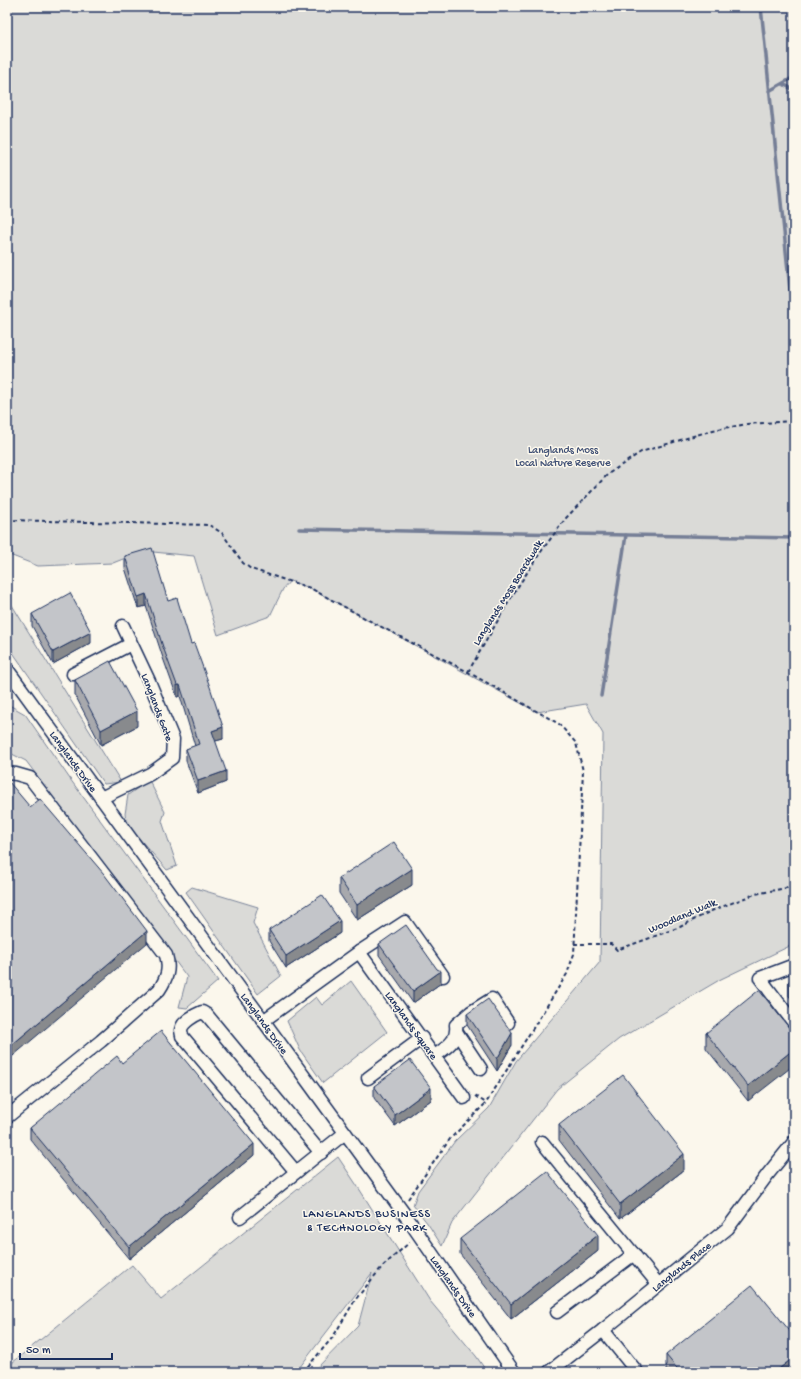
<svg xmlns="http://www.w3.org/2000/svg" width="801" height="1379" viewBox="0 0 801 1379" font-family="'Gochi Hand',sans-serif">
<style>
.green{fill:#dadad7;stroke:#7a849a}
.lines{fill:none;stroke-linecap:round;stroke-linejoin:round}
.stream{stroke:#747e96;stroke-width:3.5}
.minor-casing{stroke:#1b2f5e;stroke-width:15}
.path{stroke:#1b2f5e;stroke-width:2;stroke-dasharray:4 3;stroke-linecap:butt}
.minor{stroke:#fbf7ec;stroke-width:12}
.wall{fill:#a8a9ad;stroke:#1b2f5e}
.shaded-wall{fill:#888a8d;stroke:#1b2f5e}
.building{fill:#c3c5c9;stroke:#1b2f5e}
.labels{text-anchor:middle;stroke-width:3;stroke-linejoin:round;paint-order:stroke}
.park-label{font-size:11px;fill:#415176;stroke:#fbf7ec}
.street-label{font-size:11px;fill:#1b2f5e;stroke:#fbf7ec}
.neighbourhood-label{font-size:12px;letter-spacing:1px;fill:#1b2f5e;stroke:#fbf7ec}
</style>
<rect width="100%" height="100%" fill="#fbf7ec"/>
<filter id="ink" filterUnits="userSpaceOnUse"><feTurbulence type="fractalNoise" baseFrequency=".025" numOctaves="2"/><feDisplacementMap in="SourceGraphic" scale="8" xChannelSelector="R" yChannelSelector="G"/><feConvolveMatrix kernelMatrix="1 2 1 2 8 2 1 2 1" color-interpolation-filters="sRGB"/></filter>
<g filter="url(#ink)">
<g class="green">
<polygon points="7,7 794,7 794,944 721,979 619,1039 557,1089 452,1223 442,1246 428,1224 413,1205 418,1191 455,1141 489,1108 516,1061 600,962 603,734 586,704 537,712 310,588 290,581 283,589 270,616 218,635 194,556 143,551 113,563 38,566 7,554"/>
<polygon points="7,597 121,782 104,784 7,644"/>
<polygon points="11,706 25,714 70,779 218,981 187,1008 179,1007 187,977 26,761 12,754 7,757 7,707"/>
<polygon points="149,780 165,812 162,821 177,866 167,870 130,828 125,814 128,795"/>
<polygon points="192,887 258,907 253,923 281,976 258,994 186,892"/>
<polygon points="351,981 387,1032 323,1083 300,1050 287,1021 316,997 322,1005"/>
<polygon points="338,1157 360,1190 430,1301 476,1356 487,1372 313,1372 358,1326 372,1273 296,1372 7,1372 7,1367 132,1265 161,1299"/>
</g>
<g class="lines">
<g class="stream">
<polyline points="761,7 794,329"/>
<polyline points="783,84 794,90"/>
<polyline points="769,91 794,77"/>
<polyline points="299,529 794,538"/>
<polyline points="601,696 626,535"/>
</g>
<defs>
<g id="minor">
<polyline points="7,669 408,1219 514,1372"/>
<polyline points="73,674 131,644"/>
<path d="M7,773L16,774L30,778L166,955C170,969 167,978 159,990L101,1041L7,1117"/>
<polyline points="101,798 150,774 172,758 173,739 149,681 123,626"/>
<polyline points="359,952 464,1098"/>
<polyline points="794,965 760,978 794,1023"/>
<polyline points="263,1021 359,952 405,922 443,976"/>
<polyline points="457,1033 481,1069"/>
<path d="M435,1056C446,1047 458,1042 456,1025L471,1012L492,999L508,1023"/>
<polyline points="368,1078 422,1038"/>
<polyline points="542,1142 658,1284"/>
<path d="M296,1172L182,1036C182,1035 181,1031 181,1030C182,1022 195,1015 202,1012L207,1015L321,1153"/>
<polyline points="240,1217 345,1133"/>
<polyline points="557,1312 634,1254"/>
<polyline points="603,1330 637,1372"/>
<polyline points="549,1372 603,1330 728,1228 768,1174 794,1142"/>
</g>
</defs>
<use href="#minor" class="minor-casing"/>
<g class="path">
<polyline points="7,520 209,525 222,533 243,563 251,569 310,588 372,622 468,672 559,724 576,743 583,771 574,954 567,974 486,1103 450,1139 408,1199"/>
<polyline points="468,672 515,591 540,553 566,518 608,474 641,452 713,430 747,424 794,421"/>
<polyline points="574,944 611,944 617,950 680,927 711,911 755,894 786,888 794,879"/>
<polyline points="475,1096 486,1103"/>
<polyline points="303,1372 333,1337 355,1300 382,1267 410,1242"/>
</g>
<use href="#minor" class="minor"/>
</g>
<g class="wall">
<polygon points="125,556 168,601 191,644 223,739 215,741 226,782 198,793 186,761 186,749 195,746 180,696 177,697 163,658 146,606 138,608 125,568"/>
<polygon points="32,614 91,643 53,664 32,626"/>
<polygon points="75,680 137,726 101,745 75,695"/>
<polygon points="339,878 412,885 357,920 339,893"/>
<polygon points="269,930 340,933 286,968 269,941"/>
<polygon points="379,944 437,969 441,983 413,1003 379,955"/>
<polygon points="794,977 794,1002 789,996 789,981"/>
<polygon points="467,1014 512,1045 497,1071 467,1025"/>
<polygon points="706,1033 794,1034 748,1101 706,1048"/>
<polygon points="122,1063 254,1155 129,1259 30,1139 30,1128"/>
<polygon points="374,1086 431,1100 395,1126 374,1098"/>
<polygon points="559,1125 684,1170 620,1219 559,1140"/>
<polygon points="460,1239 598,1251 511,1319 460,1254"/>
<polygon points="794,1336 794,1372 668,1372 666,1370 666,1355"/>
</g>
<g class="shaded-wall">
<polygon points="146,594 146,606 138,608 138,597"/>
<polygon points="91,632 91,643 53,664 53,652"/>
<polygon points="177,685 180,685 180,696 177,697"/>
<polygon points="137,711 137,726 101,745 101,730"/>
<polygon points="223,727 223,739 212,742 212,731"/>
<polygon points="226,771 226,782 198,793 198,781"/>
<polygon points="412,869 412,885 357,920 357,905"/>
<polygon points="340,921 340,933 286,968 286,956"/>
<polygon points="147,931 147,943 7,1061 7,1049"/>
<polygon points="441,971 441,983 413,1003 413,991"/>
<polygon points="512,1033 512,1045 497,1071 497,1059"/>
<polygon points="794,1049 794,1065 748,1101 748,1086"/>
<polygon points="431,1088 431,1100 395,1126 395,1115"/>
<polygon points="254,1144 254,1155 129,1259 129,1247"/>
<polygon points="684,1154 684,1170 620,1219 620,1204"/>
<polygon points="598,1235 598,1251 511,1319 511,1304"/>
<polygon points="794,1357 794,1372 775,1372"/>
</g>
<g class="building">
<polygon points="152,548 168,601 177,598 191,644 194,643 210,687 223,727 212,731 226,771 198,781 186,749 199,744 180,685 177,685 163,647 146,594 138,597 125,556"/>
<polygon points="70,593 91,632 53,652 32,614"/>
<polygon points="110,661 137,711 101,730 75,680"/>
<polygon points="9,782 30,807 40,799 104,874 147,931 7,1049 7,784"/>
<polygon points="394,842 412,869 357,905 339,878"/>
<polygon points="322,895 340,921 286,956 269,930"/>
<polygon points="406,925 437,969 441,971 413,991 379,944"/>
<polygon points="794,977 794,987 789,981"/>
<polygon points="759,990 794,1034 794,1049 748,1086 706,1033"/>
<polygon points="488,999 512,1033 497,1059 467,1014"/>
<polygon points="161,1031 254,1144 129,1247 30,1128 117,1056 122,1063"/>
<polygon points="410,1060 431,1088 395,1115 374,1086"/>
<polygon points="623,1075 684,1154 620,1204 559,1125"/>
<polygon points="547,1171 598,1235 511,1304 460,1239"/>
<polygon points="752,1285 794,1336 794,1357 775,1372 680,1372 666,1355"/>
</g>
</g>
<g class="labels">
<g class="park-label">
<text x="563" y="453">Langlands Moss<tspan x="563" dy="13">Local Nature Reserve</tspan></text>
</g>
<g class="street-label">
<text transform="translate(507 592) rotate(-58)" y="4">Langlands Moss Boardwalk</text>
<text transform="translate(158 707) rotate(69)" y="4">Langlands Gate</text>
<text transform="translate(74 761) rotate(54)" y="4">Langlands Drive</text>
<text transform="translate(682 915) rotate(-23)" y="4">Woodland Walk</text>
<text transform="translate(265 1023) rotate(54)" y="4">Langlands Drive</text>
<text transform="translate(412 1025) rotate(54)" y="4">Langlands Square</text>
<text transform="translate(681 1266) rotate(-39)" y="4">Langlands Place</text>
<text transform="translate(454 1286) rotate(55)" y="4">Langlands Drive</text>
</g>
<g class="neighbourhood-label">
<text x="367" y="1217">LANGLANDS BUSINESS<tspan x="367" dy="14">&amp; TECHNOLOGY PARK</tspan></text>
</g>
</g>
<rect width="801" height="1379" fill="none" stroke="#fbf7ec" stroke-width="24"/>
<rect x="12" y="12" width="777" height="1355" fill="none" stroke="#1b2f5e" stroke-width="1.5" filter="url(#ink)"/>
<path d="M20 1353v6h92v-6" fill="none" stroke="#1b2f5e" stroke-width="2"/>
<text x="26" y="1353" font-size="12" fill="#1b2f5e" stroke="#fbf7ec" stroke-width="3" paint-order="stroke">50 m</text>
</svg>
